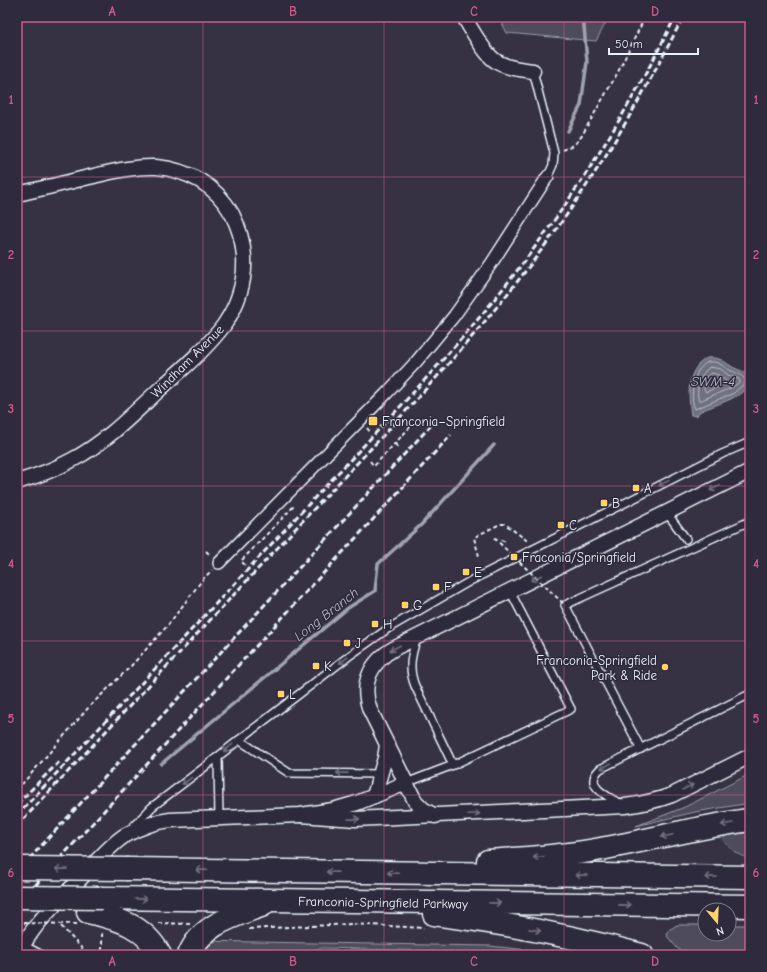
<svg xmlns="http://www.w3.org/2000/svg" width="767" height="972" viewBox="0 0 767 972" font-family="'Comic Neue',sans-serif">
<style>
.green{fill:#4d4b5c;stroke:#9a9eaa}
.water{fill:#70717f;stroke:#a0a4af}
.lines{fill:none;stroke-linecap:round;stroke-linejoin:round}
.shore{stroke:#b8bec8;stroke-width:1}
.stream{stroke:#a0a4af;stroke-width:3.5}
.service-casing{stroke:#e8f1f8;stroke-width:10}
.pedestrian-casing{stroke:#e8f1f8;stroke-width:14}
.minor-casing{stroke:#e8f1f8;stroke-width:17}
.primary-casing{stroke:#e8f1f8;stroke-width:25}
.path{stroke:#e8f1f8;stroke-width:2;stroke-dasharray:4 3;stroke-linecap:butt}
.service{stroke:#2f2a3d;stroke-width:7}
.pedestrian{stroke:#2f2a3d;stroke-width:11}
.minor{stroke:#2f2a3d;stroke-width:14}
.primary{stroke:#2f2a3d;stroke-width:22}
.rail{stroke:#e8f1f8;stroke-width:3;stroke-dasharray:6 3;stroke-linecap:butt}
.primary-bridge-casing{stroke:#e8f1f8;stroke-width:25;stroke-linecap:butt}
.path-bridge{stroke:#e8f1f8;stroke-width:2;stroke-dasharray:4 3;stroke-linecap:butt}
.primary-bridge{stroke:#2f2a3d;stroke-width:22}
.oneway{stroke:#70707e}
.grid{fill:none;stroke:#cd598a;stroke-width:1;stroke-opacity:0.55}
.poi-dot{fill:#ffd166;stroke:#2f2a3d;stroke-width:1.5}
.labels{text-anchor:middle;stroke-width:3;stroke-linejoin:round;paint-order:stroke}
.street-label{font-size:13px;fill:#e8f1f8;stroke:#2f2a3d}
.poi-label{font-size:13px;fill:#e8f1f8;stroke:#2f2a3d;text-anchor:start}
.water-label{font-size:14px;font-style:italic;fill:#b2b7c2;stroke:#2f2a3d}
.neatline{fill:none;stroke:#cd598a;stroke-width:1.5}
.grid-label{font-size:13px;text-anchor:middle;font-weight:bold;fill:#cd598a}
</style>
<rect width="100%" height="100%" fill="#363244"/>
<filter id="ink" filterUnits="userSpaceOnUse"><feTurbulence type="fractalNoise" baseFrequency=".025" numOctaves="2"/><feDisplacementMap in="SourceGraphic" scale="8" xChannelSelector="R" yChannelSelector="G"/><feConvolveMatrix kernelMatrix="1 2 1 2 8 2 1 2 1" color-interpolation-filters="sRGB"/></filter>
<g filter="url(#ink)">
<g class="green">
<polygon points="499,17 609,17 596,41 507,33"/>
<polygon points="750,774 750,803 695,812 636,826 685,807"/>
<path d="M750,832V858C738,857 730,848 722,839L727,835Z"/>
<polygon points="677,925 705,925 705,934 729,934 729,925 750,925 750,955 695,955 678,949 667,936 669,930"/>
<polygon points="197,941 490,946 528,950 548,955 452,955 430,951 322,948 295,955 196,955"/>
</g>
<path class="water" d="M707,358C719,357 722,360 731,366C735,369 741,370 746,373L750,384C739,400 715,404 699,412L697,416L691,415C688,395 686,369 707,358Z"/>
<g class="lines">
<g class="shore">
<path d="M708,362C722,361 721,367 732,371C739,374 743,375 746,382L734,393L695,409C690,400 693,380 698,371C701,367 704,364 708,362Z"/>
<path d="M710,367L721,369L728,375L739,379L740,382L731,388L699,401C695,391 700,373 710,367Z"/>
<path d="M711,373C717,373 725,378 727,383L706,392L704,390L707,377Z"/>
</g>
<g class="stream">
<polyline points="568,131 581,105 587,62 584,26 580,17"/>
<polyline points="161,764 348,608 375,591 378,564 421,525 494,445"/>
</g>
<defs>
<g id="service">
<polyline points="533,71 554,153 553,165 548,176"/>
<polyline points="667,513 686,539"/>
<path d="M417,638C411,655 408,669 415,686L453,765"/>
<polyline points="239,740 289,773 381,774"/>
<polyline points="641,749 565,605 750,521"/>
<polyline points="218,757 219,818"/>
<polyline points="406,783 453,765 571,709 510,591"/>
<path d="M621,804C609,797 582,786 600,769L750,694"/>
<polyline points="131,829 152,807 206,766 239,740 349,656 389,628 472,580 722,454 750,442"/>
<polyline points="23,945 42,955"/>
</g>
<polyline id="pedestrian" points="219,563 386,394 416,362 454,316 491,264 548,176"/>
<g id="minor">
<path d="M464,17C471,29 483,51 493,59C504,68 520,69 533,71"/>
<path d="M17,194C41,189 65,183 89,177C111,172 134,166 156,167C188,170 216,185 232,214C245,239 248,268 239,295C236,305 230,316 224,325C206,349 182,369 160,389C134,413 106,442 74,459C56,469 37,476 17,482"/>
<polyline points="374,796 385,758 387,745"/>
<path d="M301,815L355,819L625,806C641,804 656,801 672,795L750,756"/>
<path d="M435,816L423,809L415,801L370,710C360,683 371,661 395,648L750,471"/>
<path d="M19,955C28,928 62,898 82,877C95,863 108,847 124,836C138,828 153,822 170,820L301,815L333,810L357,803L406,783"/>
</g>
<g id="primary">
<path d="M488,861C528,858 568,856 606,848C654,839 702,826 750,820"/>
<polyline points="128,869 750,877"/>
<polyline points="102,898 750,906"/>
<path d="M88,912C119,919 144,925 160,955"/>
<path d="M434,914C504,923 573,936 642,955"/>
<path d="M189,955C201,924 235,916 263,905"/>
</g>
</defs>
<use href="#service" class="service-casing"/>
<use href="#pedestrian" class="pedestrian-casing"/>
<use href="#minor" class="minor-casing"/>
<use href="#primary" class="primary-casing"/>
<g class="path">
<polyline points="563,150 574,145 581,137 618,72 645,17"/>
<polyline points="367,428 370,432"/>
<polyline points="395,444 399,448"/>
<polyline points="370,461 374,466 411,426 406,422"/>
<polyline points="494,538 507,542"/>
<polyline points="206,551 211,556"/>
<polyline points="479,556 474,538 478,535 500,524 505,524 529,542"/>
<polyline points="245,565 241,561 293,507 291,505"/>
<polyline points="17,790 89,707 131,666 168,625 203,579 212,570"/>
<polyline points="158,923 190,924"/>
<polyline points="61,926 88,955"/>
<polyline points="249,929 351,924 424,928"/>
<polyline points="102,933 102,955"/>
</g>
<use href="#service" class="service"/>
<use href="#pedestrian" class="pedestrian"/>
<use href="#minor" class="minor"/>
<use href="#primary" class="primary"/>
<g class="rail">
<polyline points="17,804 59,762"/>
<path d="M17,815C114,713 210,610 306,507C364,445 424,383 479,318C556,226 622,125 675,17"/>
<path d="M17,826C110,727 203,628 295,529C374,445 454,363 524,273C586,193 638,107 683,17"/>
<polyline points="17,872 436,420"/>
<polyline points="17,905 451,435"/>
</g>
<defs>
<g id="primary-bridge">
<polyline points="17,868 128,869"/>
<polyline points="17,897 102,898"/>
</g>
</defs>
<use href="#primary-bridge" class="primary-bridge-casing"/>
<g class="path-bridge">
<polyline points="494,538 565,605"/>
<polyline points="17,923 78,924"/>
</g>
<use href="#primary-bridge" class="primary-bridge"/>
</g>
<defs><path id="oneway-shaft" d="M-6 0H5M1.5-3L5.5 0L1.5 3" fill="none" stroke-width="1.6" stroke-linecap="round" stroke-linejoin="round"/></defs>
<g class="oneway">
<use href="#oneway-shaft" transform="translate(664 483) rotate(153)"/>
<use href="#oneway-shaft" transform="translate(715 488) rotate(153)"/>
<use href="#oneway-shaft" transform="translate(536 578) rotate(153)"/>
<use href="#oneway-shaft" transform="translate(395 648) rotate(153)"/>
<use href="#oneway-shaft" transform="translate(344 660) rotate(143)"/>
<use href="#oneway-shaft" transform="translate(228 748) rotate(141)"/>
<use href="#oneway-shaft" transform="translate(606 766) rotate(154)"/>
<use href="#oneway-shaft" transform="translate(342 773) rotate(-179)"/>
<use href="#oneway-shaft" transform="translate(187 781) rotate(143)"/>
<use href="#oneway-shaft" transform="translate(688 787) rotate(-27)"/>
<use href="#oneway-shaft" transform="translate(474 814) rotate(-3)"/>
<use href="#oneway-shaft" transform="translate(354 819) rotate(-1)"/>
<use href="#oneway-shaft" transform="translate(727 824) rotate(171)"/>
<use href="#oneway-shaft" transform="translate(667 836) rotate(168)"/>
<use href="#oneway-shaft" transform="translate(539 857) rotate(175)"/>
<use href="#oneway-shaft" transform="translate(61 869) rotate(-179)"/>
<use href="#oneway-shaft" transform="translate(202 870) rotate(-179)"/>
<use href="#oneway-shaft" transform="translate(332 872) rotate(-179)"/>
<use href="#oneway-shaft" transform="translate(393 873) rotate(-179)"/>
<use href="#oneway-shaft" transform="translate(581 875) rotate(-179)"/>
<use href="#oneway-shaft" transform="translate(711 877) rotate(-179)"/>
<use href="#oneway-shaft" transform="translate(141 899) rotate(1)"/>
<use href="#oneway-shaft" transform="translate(495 903) rotate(1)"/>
<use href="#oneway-shaft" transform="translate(625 905) rotate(1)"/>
<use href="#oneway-shaft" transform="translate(535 930) rotate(11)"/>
</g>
</g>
<path class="grid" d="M203,17V955M384,17V955M564,17V955M17,177H750M17,331H750M17,486H750M17,641H750M17,795H750"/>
<g class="poi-dot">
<rect x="368" y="416" width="10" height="10" rx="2"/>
<rect x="632" y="484" width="8" height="8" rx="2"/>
<rect x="600" y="499" width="8" height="8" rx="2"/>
<rect x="557" y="521" width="8" height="8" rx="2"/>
<rect x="510" y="553" width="8" height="8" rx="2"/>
<rect x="462" y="568" width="8" height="8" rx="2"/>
<rect x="432" y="583" width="8" height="8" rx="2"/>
<rect x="401" y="601" width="8" height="8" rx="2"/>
<rect x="371" y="620" width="8" height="8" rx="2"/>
<rect x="343" y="639" width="8" height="8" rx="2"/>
<rect x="312" y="662" width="8" height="8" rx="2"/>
<circle cx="665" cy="667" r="4"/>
<rect x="277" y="690" width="8" height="8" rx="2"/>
</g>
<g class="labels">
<g class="street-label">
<text transform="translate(187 361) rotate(-45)" y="5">Windham Avenue</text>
<text transform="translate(383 902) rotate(1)" y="5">Franconia-Springfield Parkway</text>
</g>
<g class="poi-label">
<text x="382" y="426">Franconia–Springfield</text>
<text x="644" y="493">A</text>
<text x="612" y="508">B</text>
<text x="569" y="530">C</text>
<text x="522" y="562">Fraconia/Springfield</text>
<text x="474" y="577">E</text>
<text x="444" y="592">F</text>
<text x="413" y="610">G</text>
<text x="383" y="629">H</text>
<text x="355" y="648">J</text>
<text x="657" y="665" text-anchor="end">Franconia-Springfield<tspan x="657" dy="15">Park &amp; Ride</tspan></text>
<text x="324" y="671">K</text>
<text x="289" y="699">L</text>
</g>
<g class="water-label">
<text x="713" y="386">SWM-4</text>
<text transform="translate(326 614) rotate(-38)" y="5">Long Branch</text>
</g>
</g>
<rect width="767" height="972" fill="none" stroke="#2f2a3d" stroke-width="44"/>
<g transform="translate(717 922) rotate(161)"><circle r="19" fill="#2f2a3d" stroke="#797a88"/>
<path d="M0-3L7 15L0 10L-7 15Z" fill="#ffd166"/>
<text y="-6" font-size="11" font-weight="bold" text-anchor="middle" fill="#e8f1f8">N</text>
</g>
<path d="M609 48v6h89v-6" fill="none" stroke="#e8f1f8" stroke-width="2"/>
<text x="615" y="48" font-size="12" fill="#e8f1f8" stroke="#2f2a3d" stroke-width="3" paint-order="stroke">50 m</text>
<rect x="22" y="22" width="723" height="928" class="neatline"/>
<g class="grid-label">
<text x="112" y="16">A</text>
<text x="293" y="16">B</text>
<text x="474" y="16">C</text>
<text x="655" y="16">D</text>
<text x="11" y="104">1</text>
<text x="756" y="104">1</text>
<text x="11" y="259">2</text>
<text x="756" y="259">2</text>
<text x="11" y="413">3</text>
<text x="756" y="413">3</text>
<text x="11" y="568">4</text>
<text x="756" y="568">4</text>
<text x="11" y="723">5</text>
<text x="756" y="723">5</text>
<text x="11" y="877">6</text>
<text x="756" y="877">6</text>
<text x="112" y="966">A</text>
<text x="293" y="966">B</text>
<text x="474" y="966">C</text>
<text x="655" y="966">D</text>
</g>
</svg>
